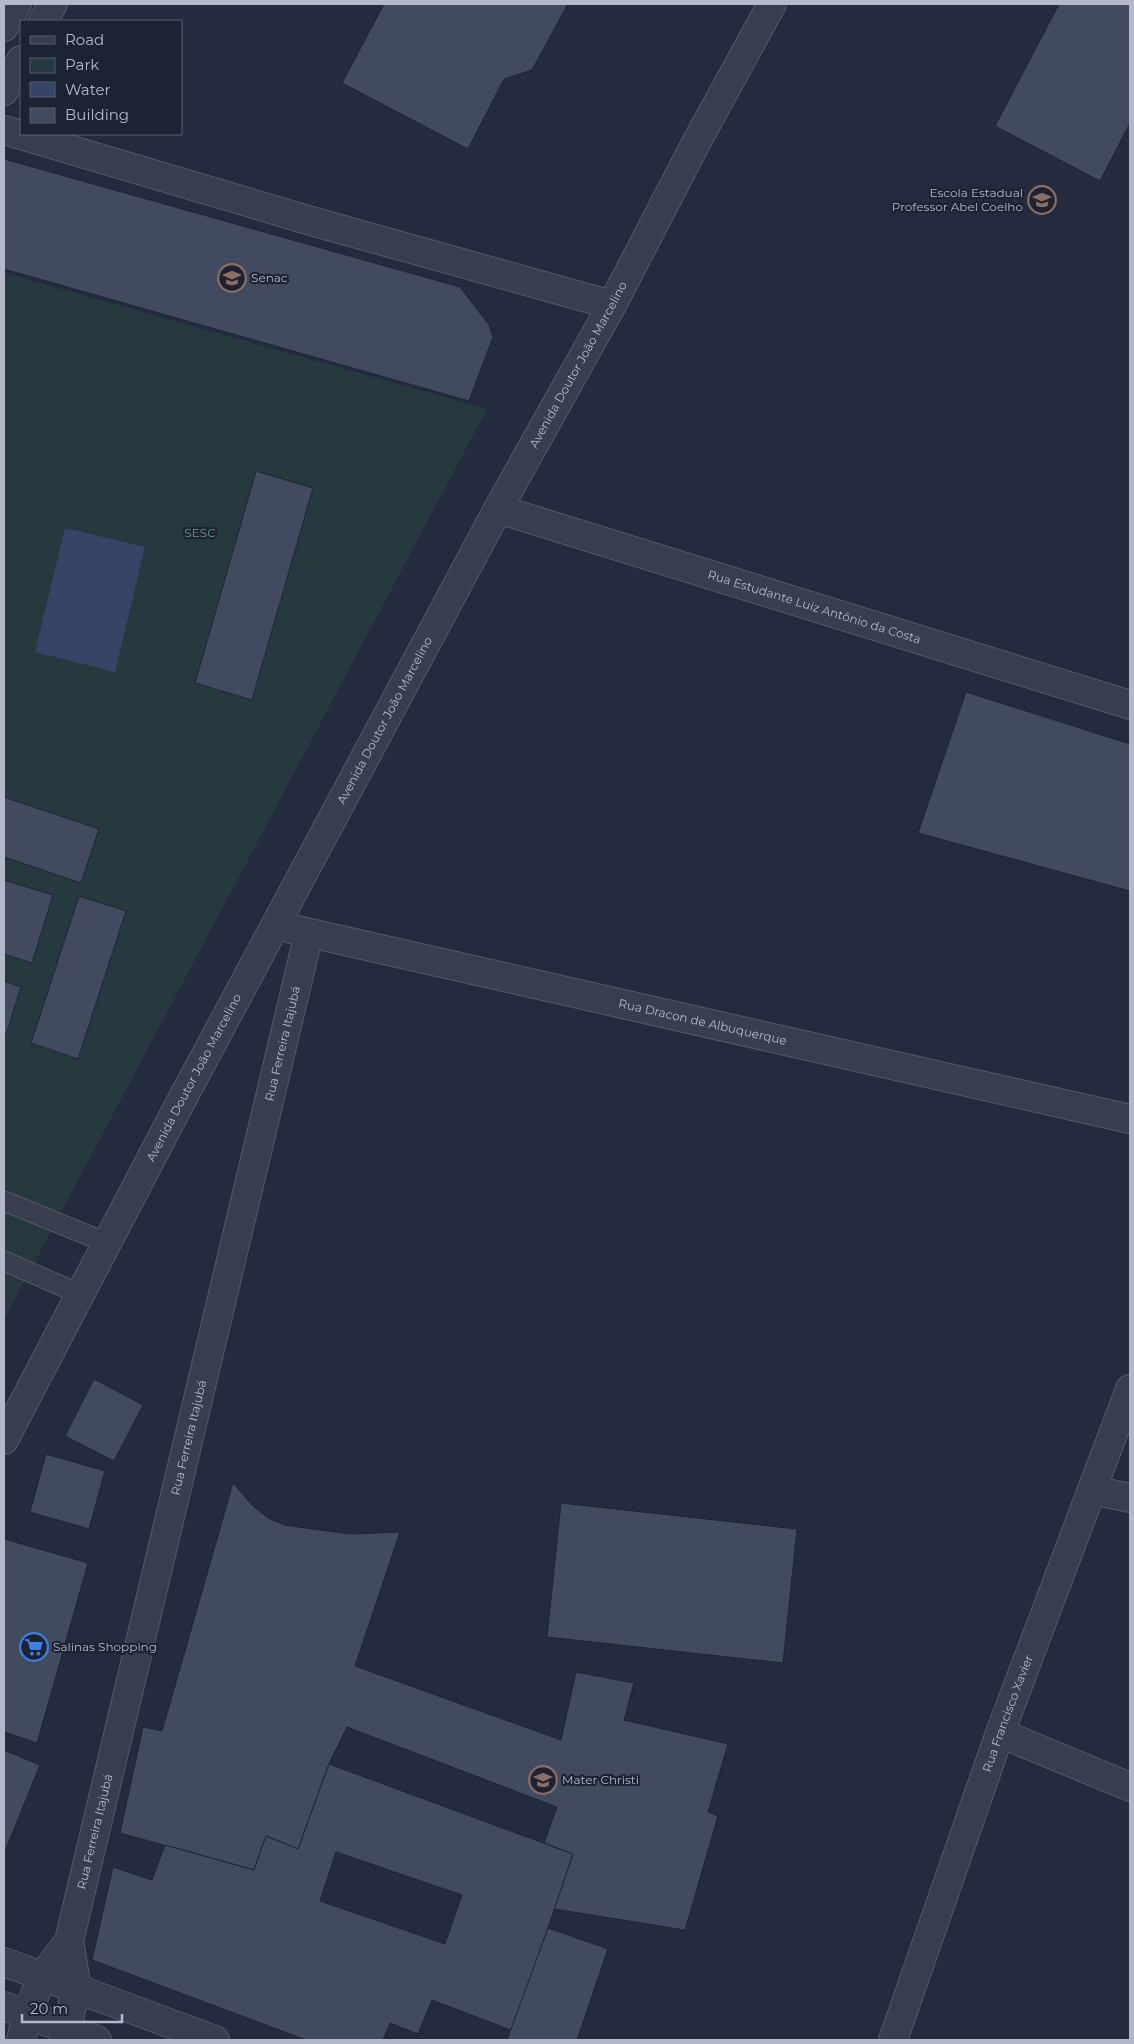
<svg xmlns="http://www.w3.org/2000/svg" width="1134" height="2044" viewBox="0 0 1134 2044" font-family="Montserrat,sans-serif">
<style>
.green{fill:#26393f}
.water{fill:#374466}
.building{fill:#424a60;stroke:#1f2535;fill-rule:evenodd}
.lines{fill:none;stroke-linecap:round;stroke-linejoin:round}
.service-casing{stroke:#535969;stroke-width:21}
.minor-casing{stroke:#535969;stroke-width:30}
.tertiary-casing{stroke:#535969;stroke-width:30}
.service{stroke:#383e4e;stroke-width:19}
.minor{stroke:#383e4e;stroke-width:28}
.tertiary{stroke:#383e4e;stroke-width:28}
.labels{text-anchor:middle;stroke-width:4.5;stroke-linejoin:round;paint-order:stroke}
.poi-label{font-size:12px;fill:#b4b9c9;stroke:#1d2333;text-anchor:start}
.street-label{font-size:12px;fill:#b4b9c9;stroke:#1d2333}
.park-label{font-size:12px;fill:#6a9b7c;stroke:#1d2333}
</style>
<rect width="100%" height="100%" fill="#242b3e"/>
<polygon class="green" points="4,273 487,409 4,1320"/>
<polygon class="water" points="65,528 145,547 115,672 35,652"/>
<g class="building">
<polygon points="384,4 568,4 532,70 504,79 468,149 342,83"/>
<polygon points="1059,4 1130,4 1130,123 1100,181 995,126"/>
<polygon points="4,159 460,287 489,325 493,337 469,401 4,269"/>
<polygon points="256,471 313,488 252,700 195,683"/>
<polygon points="966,692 1130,744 1130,891 918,833"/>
<polygon points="4,797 99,829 81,883 4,857"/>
<polygon points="4,880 53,895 32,963 4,954"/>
<polygon points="79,896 126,911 78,1059 31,1043"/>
<polygon points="4,981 21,987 5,1038 4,1038"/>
<polygon points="94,1379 143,1405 114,1461 65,1436"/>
<polygon points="46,1454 105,1471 89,1529 30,1512"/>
<polygon points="233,1483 252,1505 268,1518 284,1525 350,1534 400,1532 355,1666 561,1740 576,1672 634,1683 624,1720 728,1744 708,1812 718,1816 685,1930 554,1909 573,1854 544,1843 557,1807 347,1727 329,1764 298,1849 266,1836 254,1870 120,1833 143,1727 162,1731"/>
<polygon points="561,1503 797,1529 783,1663 547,1637"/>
<polygon points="4,1539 88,1563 37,1743 4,1732"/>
<polygon points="4,1750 40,1765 4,1854"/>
<path d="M329,1764L573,1854L513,2031L432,2000L418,2034L390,2023L383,2040H306L92,1960L113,1867L152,1880L165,1845L254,1870L266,1836L298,1849ZM336,1852L462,1895L445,1944L320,1901Z"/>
<polygon points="548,1928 608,1949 577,2040 507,2040"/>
</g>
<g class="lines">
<defs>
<g id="service">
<polyline points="4,1201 107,1243"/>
<polyline points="4,1261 80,1294"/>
</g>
<g id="minor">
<polyline points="43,21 53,4"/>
<polyline points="4,27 17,4"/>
<polyline points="4,91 21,60"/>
<polyline points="4,130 311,221 612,305"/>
<path id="s1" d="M498,509L1130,705"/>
<path id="s2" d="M292,929L1130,1119"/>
<polyline points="1092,1490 1130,1498"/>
<polyline points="1000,1733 1130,1787"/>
<polyline points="21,2040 27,2015 42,1977 69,1941"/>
<path id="s3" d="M63,2040L77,1988L69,1941L309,933"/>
<path id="s4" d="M893,2040L1000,1733L1130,1389"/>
</g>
<g id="tertiary">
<path id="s5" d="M4,1440L178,1107L498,509L612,305L697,141L772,4"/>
<polyline points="4,1962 215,2040"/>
<polyline points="4,2006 97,2040"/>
</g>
</defs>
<use href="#service" class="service-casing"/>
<use href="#minor" class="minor-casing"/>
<use href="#tertiary" class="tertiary-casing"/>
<use href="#service" class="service"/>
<use href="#minor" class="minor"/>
<use href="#tertiary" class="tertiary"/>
</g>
<defs>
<symbol id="school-ring" viewBox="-11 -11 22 22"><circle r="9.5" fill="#1d2333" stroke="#8d6e63" stroke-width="1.5"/><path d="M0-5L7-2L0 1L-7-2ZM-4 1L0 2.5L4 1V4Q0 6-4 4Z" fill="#8d6e63"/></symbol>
<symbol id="university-ring" viewBox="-11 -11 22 22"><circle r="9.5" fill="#1d2333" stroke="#8d6e63" stroke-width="1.5"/><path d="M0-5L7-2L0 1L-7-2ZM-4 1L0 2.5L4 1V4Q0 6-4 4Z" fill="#8d6e63"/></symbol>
<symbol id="supermarket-ring" viewBox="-11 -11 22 22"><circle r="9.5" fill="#1d2333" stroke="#3f7fe0" stroke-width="1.5"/><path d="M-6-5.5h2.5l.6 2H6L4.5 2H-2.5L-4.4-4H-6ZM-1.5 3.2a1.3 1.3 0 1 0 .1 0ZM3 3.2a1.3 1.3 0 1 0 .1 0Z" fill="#3f7fe0"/></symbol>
</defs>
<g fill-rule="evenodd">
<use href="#school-ring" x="1026" y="184" width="32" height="32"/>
<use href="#university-ring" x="216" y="262" width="32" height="32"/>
<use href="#supermarket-ring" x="18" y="1631" width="32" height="32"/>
<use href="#university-ring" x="527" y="1764" width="32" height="32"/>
</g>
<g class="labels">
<g class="poi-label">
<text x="1023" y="197" text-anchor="end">Escola Estadual<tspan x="1023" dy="14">Professor Abel Coelho</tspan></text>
<text x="251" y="282">Senac</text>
<text x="53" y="1651">Salinas Shopping</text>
<text x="562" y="1784">Mater Christi</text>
</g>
<g class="street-label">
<text dy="4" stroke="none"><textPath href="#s5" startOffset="1219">Avenida Doutor João Marcelino</textPath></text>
<text dy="4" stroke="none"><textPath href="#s1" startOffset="331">Rua Estudante Luiz Antônio da Costa</textPath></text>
<text dy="4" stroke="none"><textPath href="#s5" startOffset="814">Avenida Doutor João Marcelino</textPath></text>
<text dy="4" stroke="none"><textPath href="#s2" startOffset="421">Rua Dracon de Albuquerque</textPath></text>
<text dy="4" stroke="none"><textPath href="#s3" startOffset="1024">Rua Ferreira Itajubá</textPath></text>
<text dy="4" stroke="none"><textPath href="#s5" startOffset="409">Avenida Doutor João Marcelino</textPath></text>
<text dy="4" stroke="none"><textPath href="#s3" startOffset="619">Rua Ferreira Itajubá</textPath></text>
<text dy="4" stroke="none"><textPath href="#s4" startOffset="346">Rua Francisco Xavier</textPath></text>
<text dy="4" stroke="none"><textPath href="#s3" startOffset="214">Rua Ferreira Itajubá</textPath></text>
</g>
<g class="park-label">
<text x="200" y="537">SESC</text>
</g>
</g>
<rect width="1134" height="2044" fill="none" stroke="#b4b9c9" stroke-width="10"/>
<rect x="20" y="20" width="162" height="115" fill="#1d2333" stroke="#595f6f"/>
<rect x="30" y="36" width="25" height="8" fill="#383e4e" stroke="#595f6f"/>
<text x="65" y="45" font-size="15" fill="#b4b9c9">Road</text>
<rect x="30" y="58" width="25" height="15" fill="#26393f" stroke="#595f6f"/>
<text x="65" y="70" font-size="15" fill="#b4b9c9">Park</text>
<rect x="30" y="82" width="25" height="15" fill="#374466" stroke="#595f6f"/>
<text x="65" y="95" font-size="15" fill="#b4b9c9">Water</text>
<rect x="30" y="108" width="25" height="15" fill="#424a60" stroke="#595f6f"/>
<text x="65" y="120" font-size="15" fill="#b4b9c9">Building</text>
<path d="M22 2014v8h100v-8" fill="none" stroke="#b4b9c9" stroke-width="2.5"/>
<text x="30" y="2014" font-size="15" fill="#b4b9c9" stroke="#1d2333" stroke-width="4" paint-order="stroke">20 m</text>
</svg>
